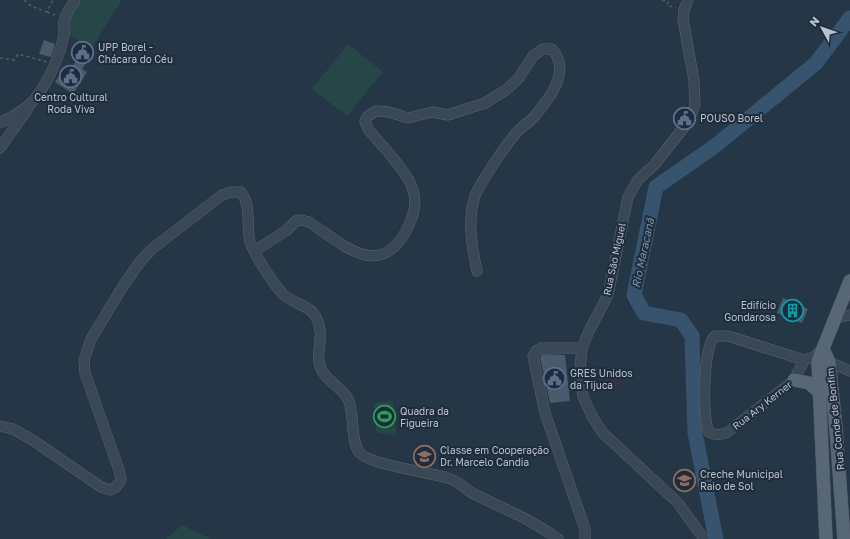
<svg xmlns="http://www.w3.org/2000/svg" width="850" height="539" viewBox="0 0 850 539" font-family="'Golos Text',sans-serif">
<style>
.medical{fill:#343345}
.green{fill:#274647}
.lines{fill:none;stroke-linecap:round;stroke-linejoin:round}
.river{stroke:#38536e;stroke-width:15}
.building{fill:#495a6c}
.minor-casing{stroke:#596572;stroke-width:11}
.major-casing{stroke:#475361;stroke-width:14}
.path{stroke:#466262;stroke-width:1.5;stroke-dasharray:3 3;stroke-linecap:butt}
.minor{stroke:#3a4755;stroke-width:10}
.major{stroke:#586775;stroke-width:13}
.labels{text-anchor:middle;stroke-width:4;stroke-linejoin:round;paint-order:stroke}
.poi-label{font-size:10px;fill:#b8c2ce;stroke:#1f2c3b;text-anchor:start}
.street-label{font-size:10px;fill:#b8c2ce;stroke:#1f2c3b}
.water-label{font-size:11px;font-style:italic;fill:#7696b4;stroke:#1f2c3b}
</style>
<rect width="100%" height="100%" fill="#253646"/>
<polygon class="medical" points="614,367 615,375 621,377 622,385 618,391 611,392 606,387 604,381 607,376 607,368"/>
<g class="green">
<polygon points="81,0 122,0 91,49 67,33 68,19"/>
<polygon points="348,44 383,72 347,116 312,89"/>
<polygon points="393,401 396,436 376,432 374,403"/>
<polygon points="182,525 211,539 166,539"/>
</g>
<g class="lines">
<polyline class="river" points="716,539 695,433 692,336 681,320 644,313 634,295 656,187 715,146 816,63 850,18"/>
</g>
<g class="building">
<polygon points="44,40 55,44 51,57 39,54"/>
<polygon points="79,41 94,51 82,69 87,72 73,94 55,82 65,67 70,71 77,59 70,55"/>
<polygon points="783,298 808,309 802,323 777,313"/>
<polygon points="543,354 565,355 570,401 550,403 540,357"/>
</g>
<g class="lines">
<defs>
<g id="minor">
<polyline points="688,0 684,10 683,19 694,81 695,105 688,122 655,164 638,180 628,197 608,295 589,331 582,348 580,369 583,397 593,418 603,433 678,503 704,539"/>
<path d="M0,123C11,117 25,111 33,101C47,85 61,54 64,34C65,30 63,26 64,22C65,14 71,7 75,0"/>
<polyline points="0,148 27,110"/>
<path d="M255,251L287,230L296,221L301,220L309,222C341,243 379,281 406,231C413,218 418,204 413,190C408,172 381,145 368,129L365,121L368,116L376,111L389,112L408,118L432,112L448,115L485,103L506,90L518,79L533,56L543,49H552C572,72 549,99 533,118C528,123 522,127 517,132C507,143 480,183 475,196C467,220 472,248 477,271"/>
<polyline points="835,318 850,315"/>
<polyline points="582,348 541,348 536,351 533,356 545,413 585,529 585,539"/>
<path d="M804,360L794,380L728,432C721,435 716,436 709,432C702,419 703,345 715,336H728L804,360L814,357L822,349"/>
<polyline points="829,362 850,371"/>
<path d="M0,426L13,429L34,441L101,487L110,490L116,487L121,480L119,470L85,373L84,360L91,339L125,283L140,262L152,249L222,195L231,192H241C252,207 246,226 250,242C254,254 275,287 284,295C293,303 311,306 316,317C325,335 317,345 319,361C321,379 340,385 348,399C355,414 350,439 359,452C369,465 429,472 448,478C459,481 466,490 476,495C506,510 531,519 558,539"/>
</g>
<g id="major">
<polyline points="823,349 829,362 836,429 844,539"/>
<polyline points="794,380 809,383 819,392"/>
<polyline points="826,539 818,361 850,281"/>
</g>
</defs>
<use href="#minor" class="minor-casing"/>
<use href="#major" class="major-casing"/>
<g class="path">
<polyline points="24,0 31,6 47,12 53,0"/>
<polyline points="662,0 668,2 667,5 676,8"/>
<polyline points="47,12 55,15"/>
<polyline points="0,58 14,60 18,54 47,62"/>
</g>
<use href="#minor" class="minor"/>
<use href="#major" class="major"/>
</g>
<defs>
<symbol id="civic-ring" viewBox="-11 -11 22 22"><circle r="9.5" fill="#1f2c3b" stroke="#5c6f8a" stroke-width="1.5"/><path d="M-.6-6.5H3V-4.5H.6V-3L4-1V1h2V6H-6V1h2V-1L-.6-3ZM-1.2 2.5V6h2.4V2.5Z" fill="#5c6f8a"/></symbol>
<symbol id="building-ring" viewBox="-11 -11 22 22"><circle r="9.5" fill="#1f2c3b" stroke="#0f9aa8" stroke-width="1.5"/><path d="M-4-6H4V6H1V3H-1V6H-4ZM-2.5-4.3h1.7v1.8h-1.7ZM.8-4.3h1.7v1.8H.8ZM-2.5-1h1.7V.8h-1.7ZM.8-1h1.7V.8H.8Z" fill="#0f9aa8"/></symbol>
<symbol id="stadium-ring" viewBox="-11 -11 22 22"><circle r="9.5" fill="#1f2c3b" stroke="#2e9e5b" stroke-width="1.5"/><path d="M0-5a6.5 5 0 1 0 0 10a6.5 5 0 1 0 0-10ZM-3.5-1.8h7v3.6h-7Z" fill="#2e9e5b"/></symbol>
<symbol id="school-ring" viewBox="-11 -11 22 22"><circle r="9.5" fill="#1f2c3b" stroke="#8d6e63" stroke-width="1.5"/><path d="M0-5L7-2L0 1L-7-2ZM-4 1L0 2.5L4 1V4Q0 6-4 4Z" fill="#8d6e63"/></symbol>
</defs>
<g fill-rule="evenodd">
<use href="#civic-ring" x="70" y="40" width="25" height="25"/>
<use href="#civic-ring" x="58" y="64" width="25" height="25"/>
<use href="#civic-ring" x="672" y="106" width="25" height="25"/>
<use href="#building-ring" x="780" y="298" width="25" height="25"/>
<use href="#civic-ring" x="542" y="366" width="25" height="25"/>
<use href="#stadium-ring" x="372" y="404" width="25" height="25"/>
<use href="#school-ring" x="412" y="444" width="25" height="25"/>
<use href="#school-ring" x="672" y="468" width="25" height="25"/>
</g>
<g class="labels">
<g class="poi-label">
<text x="98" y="51">UPP Borel -<tspan x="98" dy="12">Chácara do Céu</tspan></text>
<text x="71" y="101" text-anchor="middle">Centro Cultural<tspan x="71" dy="12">Roda Viva</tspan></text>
<text x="700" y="122">POUSO Borel</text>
<text x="776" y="309" text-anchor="end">Edifício<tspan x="776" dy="12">Gondarosa</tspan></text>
<text x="570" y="377">GRES Unidos<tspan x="570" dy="12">da Tijuca</tspan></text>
<text x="400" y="415">Quadra da<tspan x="400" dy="12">Figueira</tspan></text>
<text x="440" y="454">Classe em Cooperação<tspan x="440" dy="12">Dr. Marcelo Candia</tspan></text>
<text x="700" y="478">Creche Municipal<tspan x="700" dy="12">Raio de Sol</tspan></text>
</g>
<g class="street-label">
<text transform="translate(614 259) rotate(-78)" y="4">Rua São Miguel</text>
<text transform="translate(762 405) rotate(-38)" y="4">Rua Ary Kerner</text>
<text transform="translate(835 419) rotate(-96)" y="4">Rua Conde de Bonfim</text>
</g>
<g class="water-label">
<text transform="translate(643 253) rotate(-78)" y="4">Rio Maracanã</text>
</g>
</g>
<g transform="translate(822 28) rotate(310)" stroke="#1f2c3b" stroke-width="3" paint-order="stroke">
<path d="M0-3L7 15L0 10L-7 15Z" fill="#b8c2ce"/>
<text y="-6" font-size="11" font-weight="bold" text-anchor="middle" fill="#b8c2ce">N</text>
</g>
</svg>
